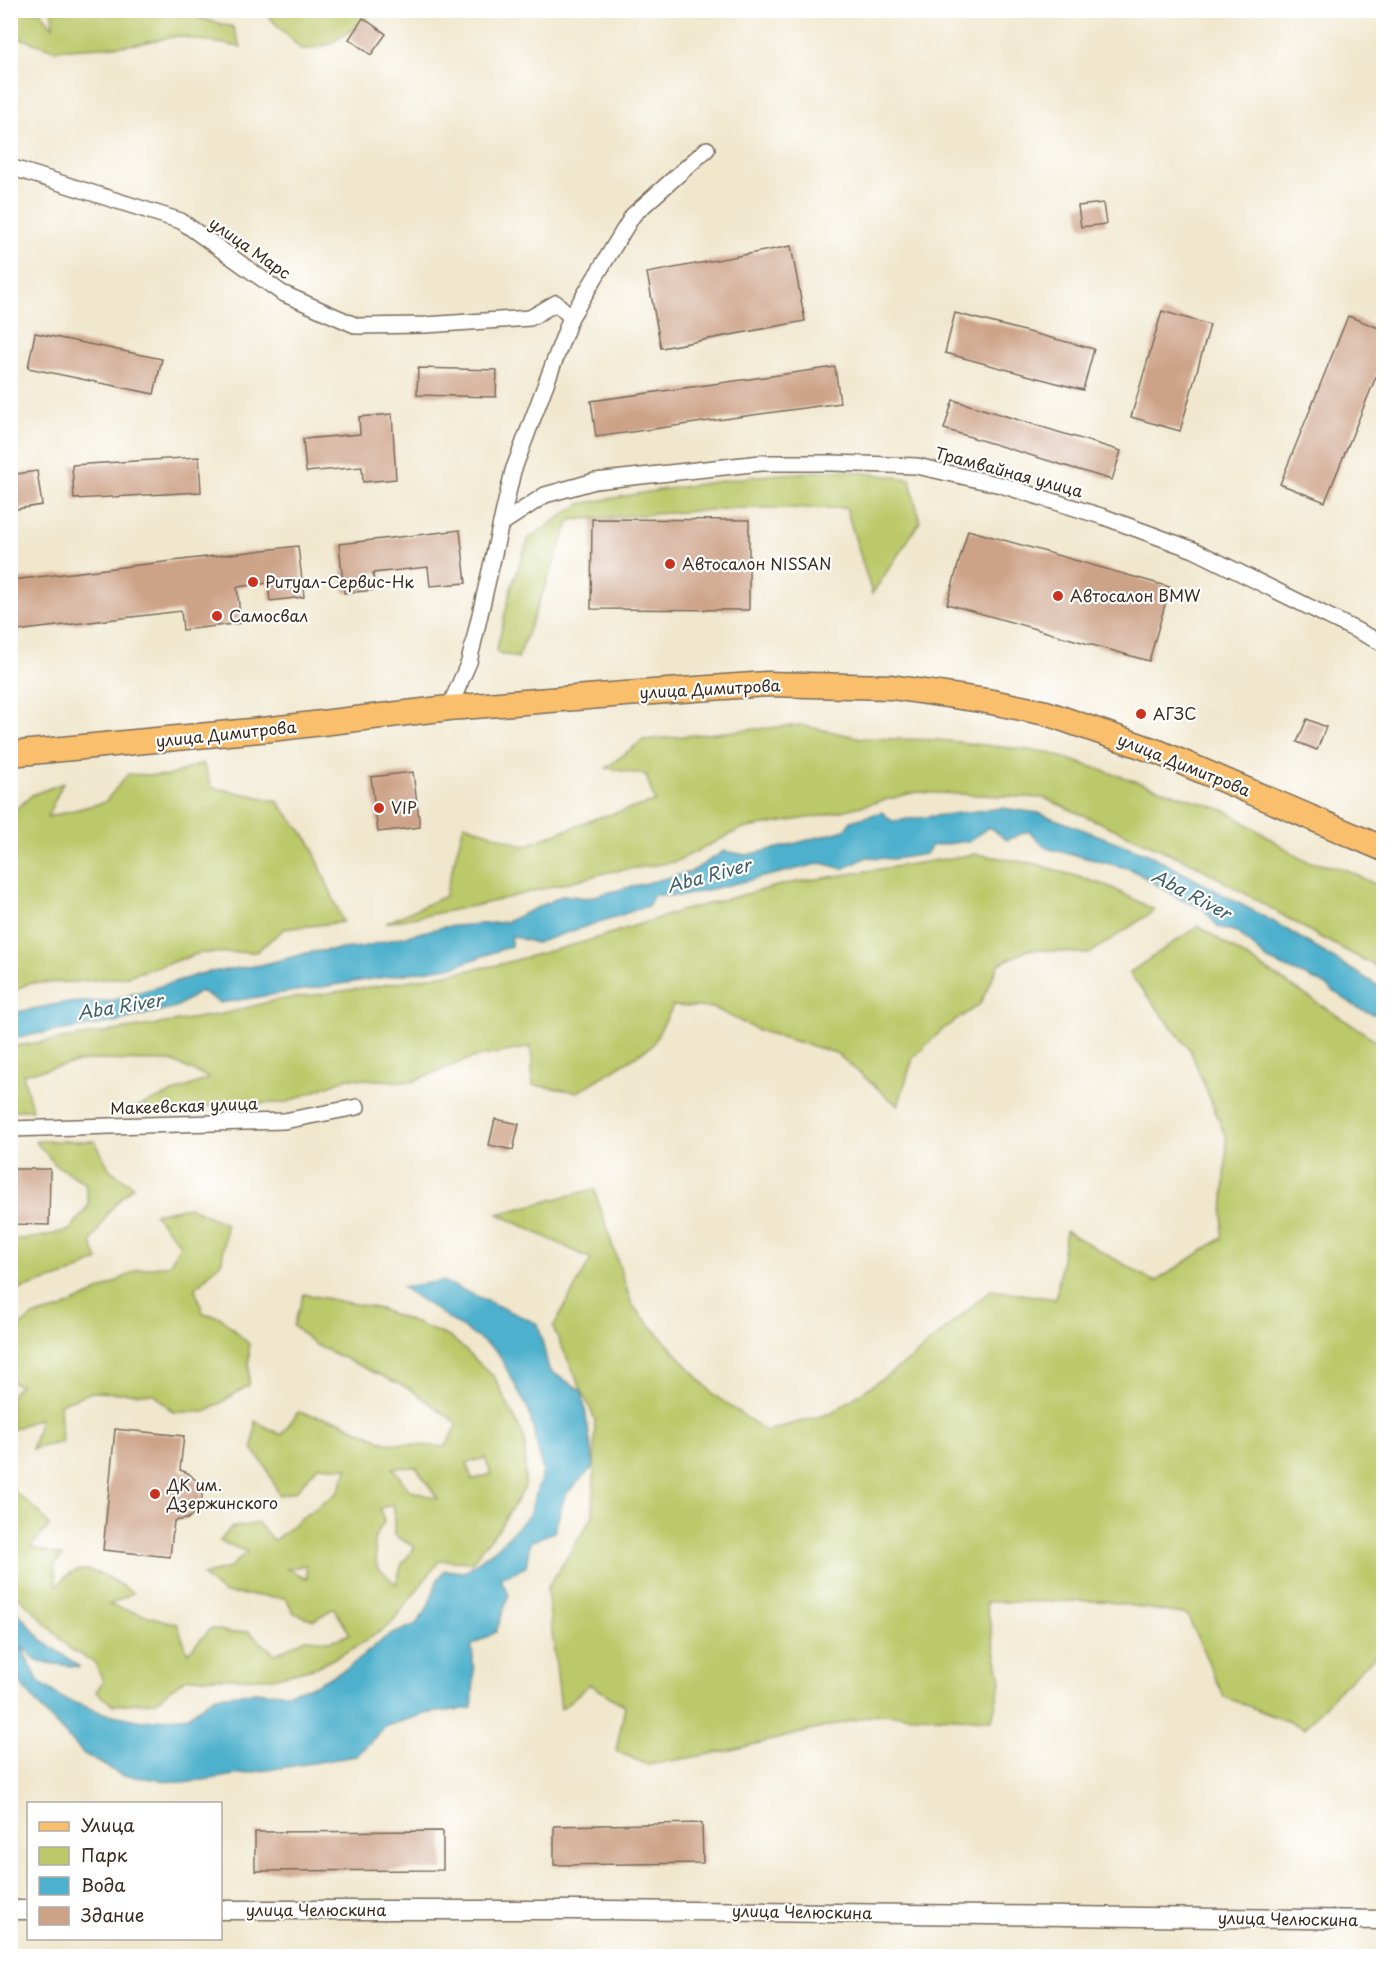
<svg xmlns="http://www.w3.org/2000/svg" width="1394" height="1967" viewBox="0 0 1394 1967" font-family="'Playpen Sans',sans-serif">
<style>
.green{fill:#bcc96b;stroke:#7c7a44;stroke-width:1.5;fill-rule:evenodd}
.water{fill:#4db0cc;stroke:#446d75;stroke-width:1.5}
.building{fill:#cda388}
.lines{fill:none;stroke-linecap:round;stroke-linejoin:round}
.minor-casing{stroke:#7a6c5b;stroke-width:18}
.tertiary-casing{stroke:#7a6c5b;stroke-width:21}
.primary-casing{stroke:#7a6c5b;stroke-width:27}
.minor{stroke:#fff;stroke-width:15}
.tertiary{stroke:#fff;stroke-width:18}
.primary{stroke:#f9bf6d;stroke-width:24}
.poi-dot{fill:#c8321e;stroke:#fff;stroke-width:2}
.labels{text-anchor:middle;stroke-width:4.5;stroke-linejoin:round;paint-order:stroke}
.street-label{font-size:16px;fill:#3b2a1e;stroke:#fff}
.poi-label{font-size:16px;fill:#3b2a1e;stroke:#fff;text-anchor:start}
.water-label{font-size:18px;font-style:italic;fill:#426064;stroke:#fff}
</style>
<rect width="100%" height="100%" fill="#fff"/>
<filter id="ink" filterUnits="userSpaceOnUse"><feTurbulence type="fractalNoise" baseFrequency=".0167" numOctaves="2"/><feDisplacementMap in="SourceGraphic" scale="12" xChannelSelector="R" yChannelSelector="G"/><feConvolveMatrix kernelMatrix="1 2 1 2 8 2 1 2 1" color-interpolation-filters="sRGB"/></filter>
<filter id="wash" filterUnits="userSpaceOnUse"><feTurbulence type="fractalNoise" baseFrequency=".008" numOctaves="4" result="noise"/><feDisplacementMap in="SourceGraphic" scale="24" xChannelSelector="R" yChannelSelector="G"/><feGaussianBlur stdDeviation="1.35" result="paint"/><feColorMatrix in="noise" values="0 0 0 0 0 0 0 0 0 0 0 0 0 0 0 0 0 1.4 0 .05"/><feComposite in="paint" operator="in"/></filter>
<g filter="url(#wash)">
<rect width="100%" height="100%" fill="#f0e7cd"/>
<g class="green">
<polygon points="355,10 369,20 328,45 302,50 269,17 274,11"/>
<polygon points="215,11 199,18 233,27 241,47 177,36 131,45 54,50 11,35 11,11 40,11 53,27 52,11"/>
<polygon points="842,470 910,479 920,522 872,594 846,508 739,508 570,520 518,658 496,652 512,585 529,538 580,504 660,490 756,476"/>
<polygon points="800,725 861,738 939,740 1046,752 1227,811 1305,861 1344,869 1383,888 1383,970 1320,937 1196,865 1044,798 916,792 826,815 741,829 675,862 609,872 479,905 386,923 445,896 464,824 524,846 597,818 655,802 646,775 606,768 643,740"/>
<polygon points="203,763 212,787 277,801 310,842 343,922 284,929 256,952 201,953 124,977 74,982 29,983 11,992 11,814 32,795 63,783 47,817 105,802 128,774 168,776"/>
<polygon points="976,854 1036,864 1108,886 1155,910 1089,954 1030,949 999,964 980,1004 943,1029 913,1058 898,1106 836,1053 760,1031 714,1008 673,1006 652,1046 578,1092 533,1085 531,1047 472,1058 411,1082 348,1078 285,1103 225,1104 171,1112 129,1110 210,1078 171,1061 89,1060 23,1074 32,1110 11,1110 11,1047 223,1014 272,1001 378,986 493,966 584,942 684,910 785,884"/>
<polygon points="1198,926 1383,1045 1383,1649 1335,1694 1305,1728 1224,1697 1187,1615 1104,1601 986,1602 1001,1681 992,1720 879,1714 727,1751 648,1765 616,1751 625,1706 590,1684 561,1709 547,1589 593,1516 595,1419 553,1327 591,1259 498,1214 594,1189 632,1305 714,1395 766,1431 832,1413 912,1358 991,1290 1056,1299 1066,1231 1155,1282 1222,1238 1227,1140 1190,1050 1129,973"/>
<polygon points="35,1141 95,1141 110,1170 133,1186 110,1210 91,1242 98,1260 70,1274 11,1292 11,1240 40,1237 70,1230 89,1205 85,1183 56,1165"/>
<polygon points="189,1207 226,1224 222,1261 195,1289 203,1313 220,1317 249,1344 249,1385 206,1412 173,1412 154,1394 92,1392 60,1404 62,1442 32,1449 40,1418 11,1430 11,1394 20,1385 11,1382 11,1333 33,1316 61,1309 105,1288 137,1270 170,1264 180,1244 154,1214"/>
<path d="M304,1294L380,1309L452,1338L494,1377L525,1439V1487L499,1528L472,1562L440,1560L390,1625L354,1648L317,1667L273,1678H186L155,1702L113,1705L96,1692L103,1681L95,1663L70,1649L30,1607L11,1590V1489L40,1513L49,1526L31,1547L62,1556L54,1566L57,1586C61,1582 66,1576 71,1573C89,1562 118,1583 133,1593L109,1605L177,1624L188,1653L211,1628L232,1633L248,1631L275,1654L306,1639L331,1641L350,1634L334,1608L314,1620L294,1613L286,1598L223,1593L202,1575L229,1568L247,1552L220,1541L231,1528L258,1523L274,1541L300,1519L337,1493L348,1468L318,1466L296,1491L279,1495L266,1467L253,1450L255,1421L281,1435L298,1412L339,1421L386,1443L445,1447L458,1424L410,1389L316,1345L293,1326ZM485,1458L491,1474L472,1480L467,1463ZM416,1467L438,1499L409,1490L393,1468ZM394,1505V1535L415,1547L402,1564L396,1584L377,1567L374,1539L384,1522L380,1508ZM306,1565L307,1578L287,1569Z"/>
</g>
<g class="water">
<polygon points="1002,808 1039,813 1150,855 1281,926 1383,989 1383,1018 1358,1008 1320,982 1268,960 1237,932 1218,927 1204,909 1182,900 1131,869 1046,848 1028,831 1007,840 989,827 969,841 931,846 926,854 893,859 867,857 843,869 822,863 682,896 654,895 648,906 536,943 511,936 511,946 455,966 220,1003 201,991 176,1007 109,1023 11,1038 11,1013 64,1003 110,1001 204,973 261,965 311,952 362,947 443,927 506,922 564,895 586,898 691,872 724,851 746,855 778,848 845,830 851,821 882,812 892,821"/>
<polygon points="443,1281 538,1324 549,1370 582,1391 594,1466 565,1495 554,1532 530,1542 526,1567 500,1578 509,1594 496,1632 472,1645 474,1678 472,1708 429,1713 386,1726 356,1756 184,1783 121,1775 84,1754 45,1713 18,1681 11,1675 11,1606 24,1619 42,1640 80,1667 39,1662 21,1646 39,1682 64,1699 103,1713 143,1721 188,1716 215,1696 258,1692 288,1693 315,1685 348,1668 386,1637 416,1624 427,1609 438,1579 445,1570 464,1572 498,1547 529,1515 543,1472 529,1411 497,1351 402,1287"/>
</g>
<g id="blocks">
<g class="building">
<polygon points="363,18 386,34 371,55 349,39"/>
<polygon points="1103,203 1106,224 1081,227 1078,206"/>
<polygon points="791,246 805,321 661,348 647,273"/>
<polygon points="1162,311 1210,325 1180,431 1131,417"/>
<polygon points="955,313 1094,349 1083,390 945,353"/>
<polygon points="1348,316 1384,330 1384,357 1325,502 1280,484"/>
<polygon points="35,333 162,359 154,394 28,368"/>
<polygon points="835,367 840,403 596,437 591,401"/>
<polygon points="418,368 497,370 496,397 417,395"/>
<polygon points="953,400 1121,451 1112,480 944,429"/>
<polygon points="392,414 396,479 363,482 362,467 306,472 303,439 360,434 359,417"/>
<polygon points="199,457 201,492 74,499 72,465"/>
<polygon points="37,471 42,505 10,510 10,475"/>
<polygon points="592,519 749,520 749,610 591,609"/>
<polygon points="460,530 466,583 430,586 428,567 373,573 375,590 344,593 339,544"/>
<polygon points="968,530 1170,587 1149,661 947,604"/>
<polygon points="298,546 304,597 270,601 268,583 237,587 241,623 183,630 181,611 16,631 17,637 10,637 10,615 17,614 13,580"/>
<polygon points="1307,719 1326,727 1317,750 1297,742"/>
<polygon points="413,772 420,827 378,832 371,777"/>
<polygon points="495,1119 519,1124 513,1150 489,1145"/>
<polygon points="10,1169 50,1169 49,1225 11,1224"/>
<polygon points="115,1429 184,1436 180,1470 188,1473 201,1485 202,1498 201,1504 191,1516 187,1519 174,1521 170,1557 103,1550"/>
<polygon points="702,1823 703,1863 554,1865 554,1826"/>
<rect x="10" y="1831" width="4" height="35"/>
<polygon points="443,1831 443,1870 255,1871 255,1832"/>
</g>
</g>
</g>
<g filter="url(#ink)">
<use href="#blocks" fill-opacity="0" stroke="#7a6c5b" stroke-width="1.5"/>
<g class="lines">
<defs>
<g id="minor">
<polyline points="10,167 181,221 282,293 357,326 425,325 530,318 556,303 571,317"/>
<polyline points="501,524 545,495 595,481 761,463 833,463 917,466 1001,485 1104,517 1194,550 1384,644"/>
<polyline points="449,708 469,662 513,471 571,317 633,215 707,149"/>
<polyline points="10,1129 284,1121 357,1107"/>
</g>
<g id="tertiary">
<polyline points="10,1910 28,1910"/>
<polyline points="220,1910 607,1910 1384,1920"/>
</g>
<polyline id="primary" points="10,754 271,729 449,708 625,694 767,684 891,687 987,701 1046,713 1158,752 1384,849"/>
</defs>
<use href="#minor" class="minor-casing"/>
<use href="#tertiary" class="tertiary-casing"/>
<use href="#primary" class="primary-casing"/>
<use href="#minor" class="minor"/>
<use href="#tertiary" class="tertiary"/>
<use href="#primary" class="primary"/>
</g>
</g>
<g class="poi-dot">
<circle cx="670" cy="564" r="6"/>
<circle cx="253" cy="582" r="6"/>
<circle cx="1058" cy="596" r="6"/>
<circle cx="217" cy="616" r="6"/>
<circle cx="1141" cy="714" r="6"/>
<circle cx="379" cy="808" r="6"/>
<circle cx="155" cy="1494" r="6"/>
</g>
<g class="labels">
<g class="street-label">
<text transform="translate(250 248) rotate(35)" y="6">улица Марс</text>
<text transform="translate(1009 472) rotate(15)" y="6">Трамвайная улица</text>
<text transform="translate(710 689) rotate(-3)" y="6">улица Димитрова</text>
<text transform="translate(226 734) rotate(-6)" y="6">улица Димитрова</text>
<text transform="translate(1184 765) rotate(22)" y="6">улица Димитрова</text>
<text transform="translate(184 1106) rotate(-2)" y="6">Макеевская улица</text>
<text x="316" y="1916">улица Челюскина</text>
<text transform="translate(802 1912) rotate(1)" y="6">улица Челюскина</text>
<text transform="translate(1288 1919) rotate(1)" y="6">улица Челюскина</text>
</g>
<g class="poi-label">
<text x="682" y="570">Автосалон NISSAN</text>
<text x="265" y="588">Ритуал-Сервис-Нк</text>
<text x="1070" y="602">Автосалон BMW</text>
<text x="229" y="622">Самосвал</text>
<text x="1153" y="720">АГЗС</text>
<text x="391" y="814">VIP</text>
<text x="167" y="1491">ДК им.<tspan x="167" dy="18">Дзержинского</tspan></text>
</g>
<g class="water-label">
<text transform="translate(709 876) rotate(-15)" y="6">Aba River</text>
<text transform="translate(1191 895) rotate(28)" y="6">Aba River</text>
<text transform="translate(120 1007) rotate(-9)" y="6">Aba River</text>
</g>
</g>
<rect width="1394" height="1967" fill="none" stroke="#fff" stroke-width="36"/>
<rect x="27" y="1802" width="195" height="138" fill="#ffffff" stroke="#b1aaa5" stroke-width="1.5"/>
<rect x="39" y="1822" width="30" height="9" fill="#f9bf6d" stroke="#b1aaa5" stroke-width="1.5"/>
<text x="81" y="1832" font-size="18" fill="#3b2a1e">Улица</text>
<rect x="39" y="1847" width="30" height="18" fill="#bcc96b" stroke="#b1aaa5" stroke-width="1.5"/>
<text x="81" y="1862" font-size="18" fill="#3b2a1e">Парк</text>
<rect x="39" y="1877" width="30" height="18" fill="#4db0cc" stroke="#b1aaa5" stroke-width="1.5"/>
<text x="81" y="1892" font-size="18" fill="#3b2a1e">Вода</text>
<rect x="39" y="1907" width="30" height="18" fill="#cda388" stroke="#b1aaa5" stroke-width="1.5"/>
<text x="81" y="1922" font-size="18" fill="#3b2a1e">Здание</text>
</svg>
